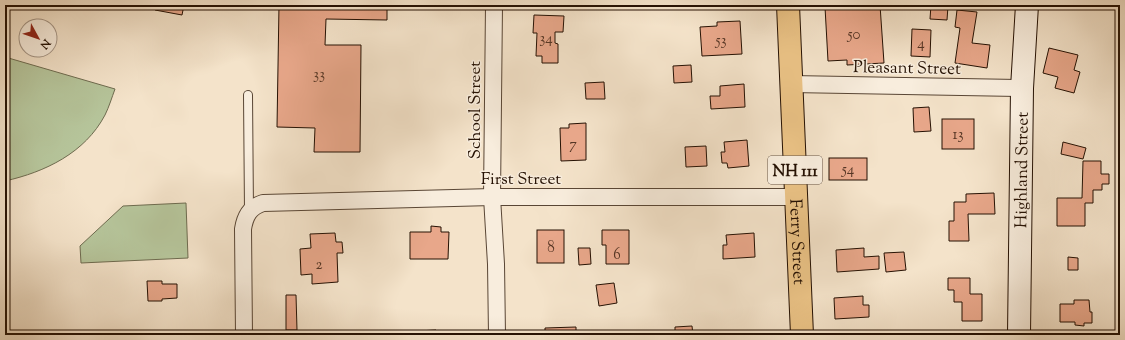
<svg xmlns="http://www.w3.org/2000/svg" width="1125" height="340" viewBox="0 0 1125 340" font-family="'Sorts Mill Goudy',serif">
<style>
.green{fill:#b6c59b;stroke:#6e6b4f}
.building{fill:#e8a78a;stroke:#251103}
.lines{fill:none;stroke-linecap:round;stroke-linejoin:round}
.lane-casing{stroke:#594635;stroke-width:10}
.street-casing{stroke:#594635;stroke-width:18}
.secondary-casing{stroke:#251103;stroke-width:24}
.primary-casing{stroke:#251103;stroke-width:24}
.lane{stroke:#f8eddd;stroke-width:8}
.street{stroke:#f8eddd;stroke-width:16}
.secondary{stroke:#f8eddd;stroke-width:22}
.primary{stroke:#eac285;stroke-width:22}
.labels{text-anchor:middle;stroke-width:3;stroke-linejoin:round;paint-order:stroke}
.number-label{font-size:15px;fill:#563625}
.shield{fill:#f8eddd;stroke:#645344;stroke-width:1}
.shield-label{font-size:16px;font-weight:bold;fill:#251103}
.street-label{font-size:17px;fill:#251103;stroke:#f8eddd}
</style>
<rect width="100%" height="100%" fill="#f4e3ca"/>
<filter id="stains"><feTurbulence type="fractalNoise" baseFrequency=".005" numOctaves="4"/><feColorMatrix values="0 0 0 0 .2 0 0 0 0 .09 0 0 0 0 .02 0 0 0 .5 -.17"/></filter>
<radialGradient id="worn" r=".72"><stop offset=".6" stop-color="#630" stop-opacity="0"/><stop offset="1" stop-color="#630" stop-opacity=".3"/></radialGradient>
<g class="green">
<path d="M5,57L115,89C112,97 109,107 105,115C85,153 45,172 5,181Z"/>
<polygon points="186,203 188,258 81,263 80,246 123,206"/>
</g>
<g class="building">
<polygon points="156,5 184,5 182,15 155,10"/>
<polygon points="279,5 387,5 387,20 326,19 325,45 361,45 360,152 314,152 315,128 277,127"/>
<polygon points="857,5 880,5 884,63 847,65 847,60 828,61 825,7"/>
<polygon points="931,5 948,6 947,20 930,19"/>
<polygon points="957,10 977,12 972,43 990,45 987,68 955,63 960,28 955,27"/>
<polygon points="534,15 564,16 563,32 555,32 555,43 558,44 558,63 542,63 542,56 536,56 537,33 533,33"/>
<polygon points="740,21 742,54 702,56 700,27 717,26 717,22"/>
<polygon points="912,29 931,30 930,57 911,56"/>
<polygon points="1049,48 1078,55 1074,70 1080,72 1074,93 1055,88 1058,77 1043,73"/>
<polygon points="691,65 692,82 674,83 673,66"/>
<polygon points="604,82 605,99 586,99 585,83"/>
<polygon points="744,84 745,107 711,109 710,96 720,96 720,86"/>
<polygon points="929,107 931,131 914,132 913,108"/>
<rect x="942" y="119" width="32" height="30"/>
<polygon points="586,123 586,160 561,161 560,128 569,128 569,124"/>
<polygon points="747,140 749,166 728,168 727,163 722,163 721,152 725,152 724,142"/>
<polygon points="1063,142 1086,148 1083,159 1061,154"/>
<polygon points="706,146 707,166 686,167 685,147"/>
<rect x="829" y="158" width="38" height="22"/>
<polygon points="1083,161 1101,161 1101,174 1109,174 1109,184 1102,184 1102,190 1093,190 1093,203 1085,203 1085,226 1057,226 1057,198 1082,198"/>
<polygon points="994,193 995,214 968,214 969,241 949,241 949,221 954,221 954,202 966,202 966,194"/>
<polygon points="431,226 441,227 441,232 449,232 448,259 410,259 410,232 431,232"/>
<rect x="537" y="230" width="27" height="33"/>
<polygon points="602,230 629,230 629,264 606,264 606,245 602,245"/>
<polygon points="335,233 336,242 342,242 343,253 337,253 338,282 312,284 312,274 301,275 300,249 311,248 310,234"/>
<polygon points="754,233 755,257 723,259 723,245 727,245 726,235"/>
<polygon points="578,248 590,248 591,264 579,265"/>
<polygon points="864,248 864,257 879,256 879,269 837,272 836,250"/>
<polygon points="904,252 906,270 886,272 884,253"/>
<polygon points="1068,257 1078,258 1078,270 1068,270"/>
<polygon points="948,278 970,278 970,294 982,294 982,321 962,321 962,302 954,302 954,290 948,290"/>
<polygon points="147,281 162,281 162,284 177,284 177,298 162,299 162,301 148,301"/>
<polygon points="614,283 617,303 599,306 596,285"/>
<polygon points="286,295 296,295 297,330 286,330"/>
<polygon points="863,296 863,305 869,305 869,317 835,319 834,298"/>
<polygon points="1074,300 1089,300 1090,312 1092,312 1092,323 1084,323 1084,326 1075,325 1075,322 1060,322 1060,304 1074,304"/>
<polygon points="692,326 693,335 675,335 675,327"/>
<polygon points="576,327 576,335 545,335 545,328"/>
<polygon points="436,330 436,335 417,335 417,331"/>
</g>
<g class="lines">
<defs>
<polyline id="lane" points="248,95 249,211"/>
<g id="street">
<polyline points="494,5 492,197 496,264 497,335"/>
<polyline points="791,84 1022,88"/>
<path d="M244,335L243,229C245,216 250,207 263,203L492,197H796"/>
</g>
<g id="secondary">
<path id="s1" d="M1019,335L1022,88L1027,5"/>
</g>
<g id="primary">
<path id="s2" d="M788,5L802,335"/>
</g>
</defs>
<use href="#lane" class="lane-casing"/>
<use href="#street" class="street-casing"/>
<use href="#secondary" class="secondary-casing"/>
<use href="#primary" class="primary-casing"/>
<use href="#lane" class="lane"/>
<use href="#street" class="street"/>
<use href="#secondary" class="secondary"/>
<use href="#primary" class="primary"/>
</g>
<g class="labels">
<g class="number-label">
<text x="854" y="39">50</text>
<text x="546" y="43">34</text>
<text x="721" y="45">53</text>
<text x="921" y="48">4</text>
<text x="319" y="79">33</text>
<text x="958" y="139">13</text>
<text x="573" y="149">7</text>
<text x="848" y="174">54</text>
<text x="551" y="252">8</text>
<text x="617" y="259">6</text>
<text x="319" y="269">2</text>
</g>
<rect class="shield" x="768" y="156" width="54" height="28" rx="3"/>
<g class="shield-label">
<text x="795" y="176">NH 111</text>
</g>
<g class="street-label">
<text transform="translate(907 67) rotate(1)" y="6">Pleasant Street</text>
<text transform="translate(474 110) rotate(-90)" y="6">School Street</text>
<text dy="6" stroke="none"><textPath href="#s1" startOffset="165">Highland Street</textPath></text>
<text x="521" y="184">First Street</text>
<text dy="6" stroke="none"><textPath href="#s2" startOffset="237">Ferry Street</textPath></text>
</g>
</g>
<rect width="1125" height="340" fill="none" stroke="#f4e3ca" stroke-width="20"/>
<rect x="6" y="6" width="1113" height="328" fill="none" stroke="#251103" stroke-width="2"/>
<rect x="10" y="10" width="1105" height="320" fill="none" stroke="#251103"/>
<g transform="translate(38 38) rotate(130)"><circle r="19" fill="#f8eddd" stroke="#a49586"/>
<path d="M0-3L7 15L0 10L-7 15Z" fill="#8f2418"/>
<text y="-6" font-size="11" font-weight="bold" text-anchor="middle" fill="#251103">N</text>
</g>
<rect width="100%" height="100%" filter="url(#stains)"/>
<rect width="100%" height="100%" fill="url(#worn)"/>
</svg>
